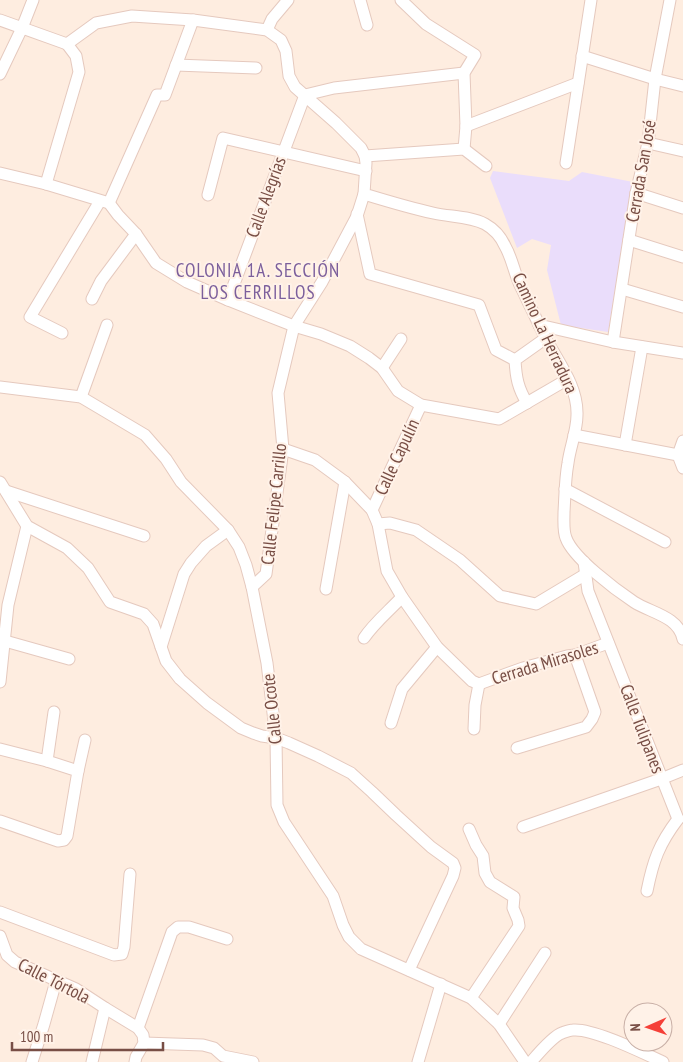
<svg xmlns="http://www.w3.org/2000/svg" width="683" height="1062" viewBox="0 0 683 1062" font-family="'PT Sans Narrow',sans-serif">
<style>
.education{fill:#eaddfb}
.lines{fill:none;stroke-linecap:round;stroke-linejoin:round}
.minor-casing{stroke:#e5c9be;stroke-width:13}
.minor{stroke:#fff;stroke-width:11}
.labels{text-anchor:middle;stroke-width:4;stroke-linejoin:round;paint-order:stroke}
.street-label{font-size:18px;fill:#784e45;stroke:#fff2e8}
.neighbourhood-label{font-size:19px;letter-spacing:1px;fill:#7c5f9c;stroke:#fff2e8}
</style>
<rect width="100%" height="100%" fill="#feede0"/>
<polygon class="education" points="493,171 569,181 582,172 633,182 608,332 561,325 547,270 551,245 532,239 517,248 490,178"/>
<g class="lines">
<defs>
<g id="minor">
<polyline points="360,0 367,25"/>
<polyline points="401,0 426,24 475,55 464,73 466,126 464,149"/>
<polyline points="0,20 67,44"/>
<polyline points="267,30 272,19 288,0"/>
<path d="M67,44L96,23L132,16L193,20L267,30L281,40L286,51L289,76L295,87L336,123L361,148L365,156L366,163L364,194C387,201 410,208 433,213C450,217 470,216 485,224C494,229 501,237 505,246C512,258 514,272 520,285C529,303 537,321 546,339C559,363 578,387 577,415C577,431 570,447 568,463C565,479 565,496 564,512C564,520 563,531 566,538C573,558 616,590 634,602C651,613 678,616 683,639"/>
<polyline points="582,56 655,79 683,86"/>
<polyline points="176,65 256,68"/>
<polyline points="0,74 22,28 33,0"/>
<polyline points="466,126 578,83"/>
<polyline points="648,143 683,151"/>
<polyline points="365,156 464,149 486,166"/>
<polyline points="566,163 591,0"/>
<polyline points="0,173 46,184 109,203 118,215 136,234 156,263 187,282 228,300 294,326 321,334 350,346 369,358 382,368 398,391 421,405 499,419 568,379"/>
<polyline points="46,184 79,72 76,56 67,44"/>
<polyline points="636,193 683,208"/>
<polyline points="208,195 223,138 366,171"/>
<polyline points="109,203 157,95 165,95 193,20"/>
<polyline points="357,214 370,274 479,305 496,350 515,360"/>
<polyline points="629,240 683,257"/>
<polyline points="622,289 683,307"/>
<polyline points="92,299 101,281 136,234"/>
<polyline points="228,300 305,95 334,88 464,73"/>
<polyline points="539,325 613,342 683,353"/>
<polyline points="62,333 30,317 100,201"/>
<polyline points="613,342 636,193 648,143 655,79 670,0"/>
<polyline points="382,368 401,339"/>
<polyline points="0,387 81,397 145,435 166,459 181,482 228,530 239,547 246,565 252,587 267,663 276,738 277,805 284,822 333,896 343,925 349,937 361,949 471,998 499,1024 525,1062"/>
<polyline points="81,397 107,325"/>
<path d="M527,403C518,388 516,378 515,360L546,338"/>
<polyline points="574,435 678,455"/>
<polyline points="625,445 642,347"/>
<polyline points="283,449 315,460 345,482 372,510 378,524 387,571 402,597 437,647 472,681 479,684 523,668 567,656 575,655 608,643"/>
<polyline points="678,455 683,441"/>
<polyline points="678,455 683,468"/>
<polyline points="0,482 27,526 67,548 88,568 110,602 144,614 153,624 166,661 180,679 207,703 241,728 253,733 262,736 276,738 289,743 318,756 351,773 372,792 396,815 431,847 453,863 455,868 453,876 409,970"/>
<polyline points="565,489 665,542"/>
<polyline points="6,491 144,536"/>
<polyline points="372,510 421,405"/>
<polyline points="378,524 390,523 416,530 460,560 500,596 536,604 586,574"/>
<polyline points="584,562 588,591 678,819"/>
<polyline points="252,587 266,574 283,449 278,393 294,326 322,282 357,216 364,194"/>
<polyline points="326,589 345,482"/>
<path d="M364,638C374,623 389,611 402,597"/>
<polyline points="5,641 69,659"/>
<polyline points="161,647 184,574 191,563 206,546 228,530"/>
<polyline points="0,682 8,605 27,526"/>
<polyline points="391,723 402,689 437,647"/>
<polyline points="474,729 475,705 479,684"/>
<polyline points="517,748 586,727 592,719 595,712 575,655"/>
<polyline points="0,749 47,761 78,771 67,836 64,840 58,841 0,821"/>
<polyline points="47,761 54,712"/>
<polyline points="78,771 85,740"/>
<polyline points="523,827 661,779 683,770"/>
<polyline points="469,829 476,845 483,856 485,873 490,882 514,897 513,908 518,920 519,926 471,998"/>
<path d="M647,891C653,861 659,844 678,819"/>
<polyline points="0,912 114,955 122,954 124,947 130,874"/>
<polyline points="0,936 7,955 15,962 76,989 105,1008 138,1028 143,1035 144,1043 136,1057 135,1062"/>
<polyline points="499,1024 545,953"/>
<polyline points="138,1028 172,932 178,927 189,927 227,939"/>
<polyline points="144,1043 203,1045 214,1048 223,1056 253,1062"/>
<polyline points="32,1062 44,1024 56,981"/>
<polyline points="92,1062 105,1008"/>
<polyline points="418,1062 441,984"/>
<path d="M531,1062C537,1055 553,1036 562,1033C565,1032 569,1030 573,1030C593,1028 643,1053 663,1062"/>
</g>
</defs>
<use href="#minor" class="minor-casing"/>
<use href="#minor" class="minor"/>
</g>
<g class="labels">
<g class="street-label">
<text transform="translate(641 171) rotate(-80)" y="6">Cerrada San José</text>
<text transform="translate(266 197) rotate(-70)" y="6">Calle Alegrías</text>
<text transform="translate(545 333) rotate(65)" y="6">Camino La Herradura</text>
<text transform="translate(397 457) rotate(-65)" y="6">Calle Capulín</text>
<text transform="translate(274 504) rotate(-84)" y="6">Calle Felipe Carrillo</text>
<text transform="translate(545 663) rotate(-17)" y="6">Cerrada Mirasoles</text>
<text transform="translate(272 709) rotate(-96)" y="6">Calle Ocote</text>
<text transform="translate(642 729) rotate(69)" y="6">Calle Tulipanes</text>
<text transform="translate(54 981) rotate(27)" y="6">Calle Tórtola</text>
</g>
<g class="neighbourhood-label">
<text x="258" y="277">COLONIA 1A. SECCIÓN<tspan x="258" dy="22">LOS CERRILLOS</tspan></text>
</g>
</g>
<g transform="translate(648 1027) rotate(268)"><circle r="24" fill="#fff2e8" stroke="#c9b0a7"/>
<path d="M0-4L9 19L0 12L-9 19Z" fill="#f54038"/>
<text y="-8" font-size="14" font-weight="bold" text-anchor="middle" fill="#784e45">N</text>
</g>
<path d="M12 1042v8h151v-8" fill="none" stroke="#784e45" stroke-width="2.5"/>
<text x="20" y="1042" font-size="15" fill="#784e45" stroke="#fff2e8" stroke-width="4" paint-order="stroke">100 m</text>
</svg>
